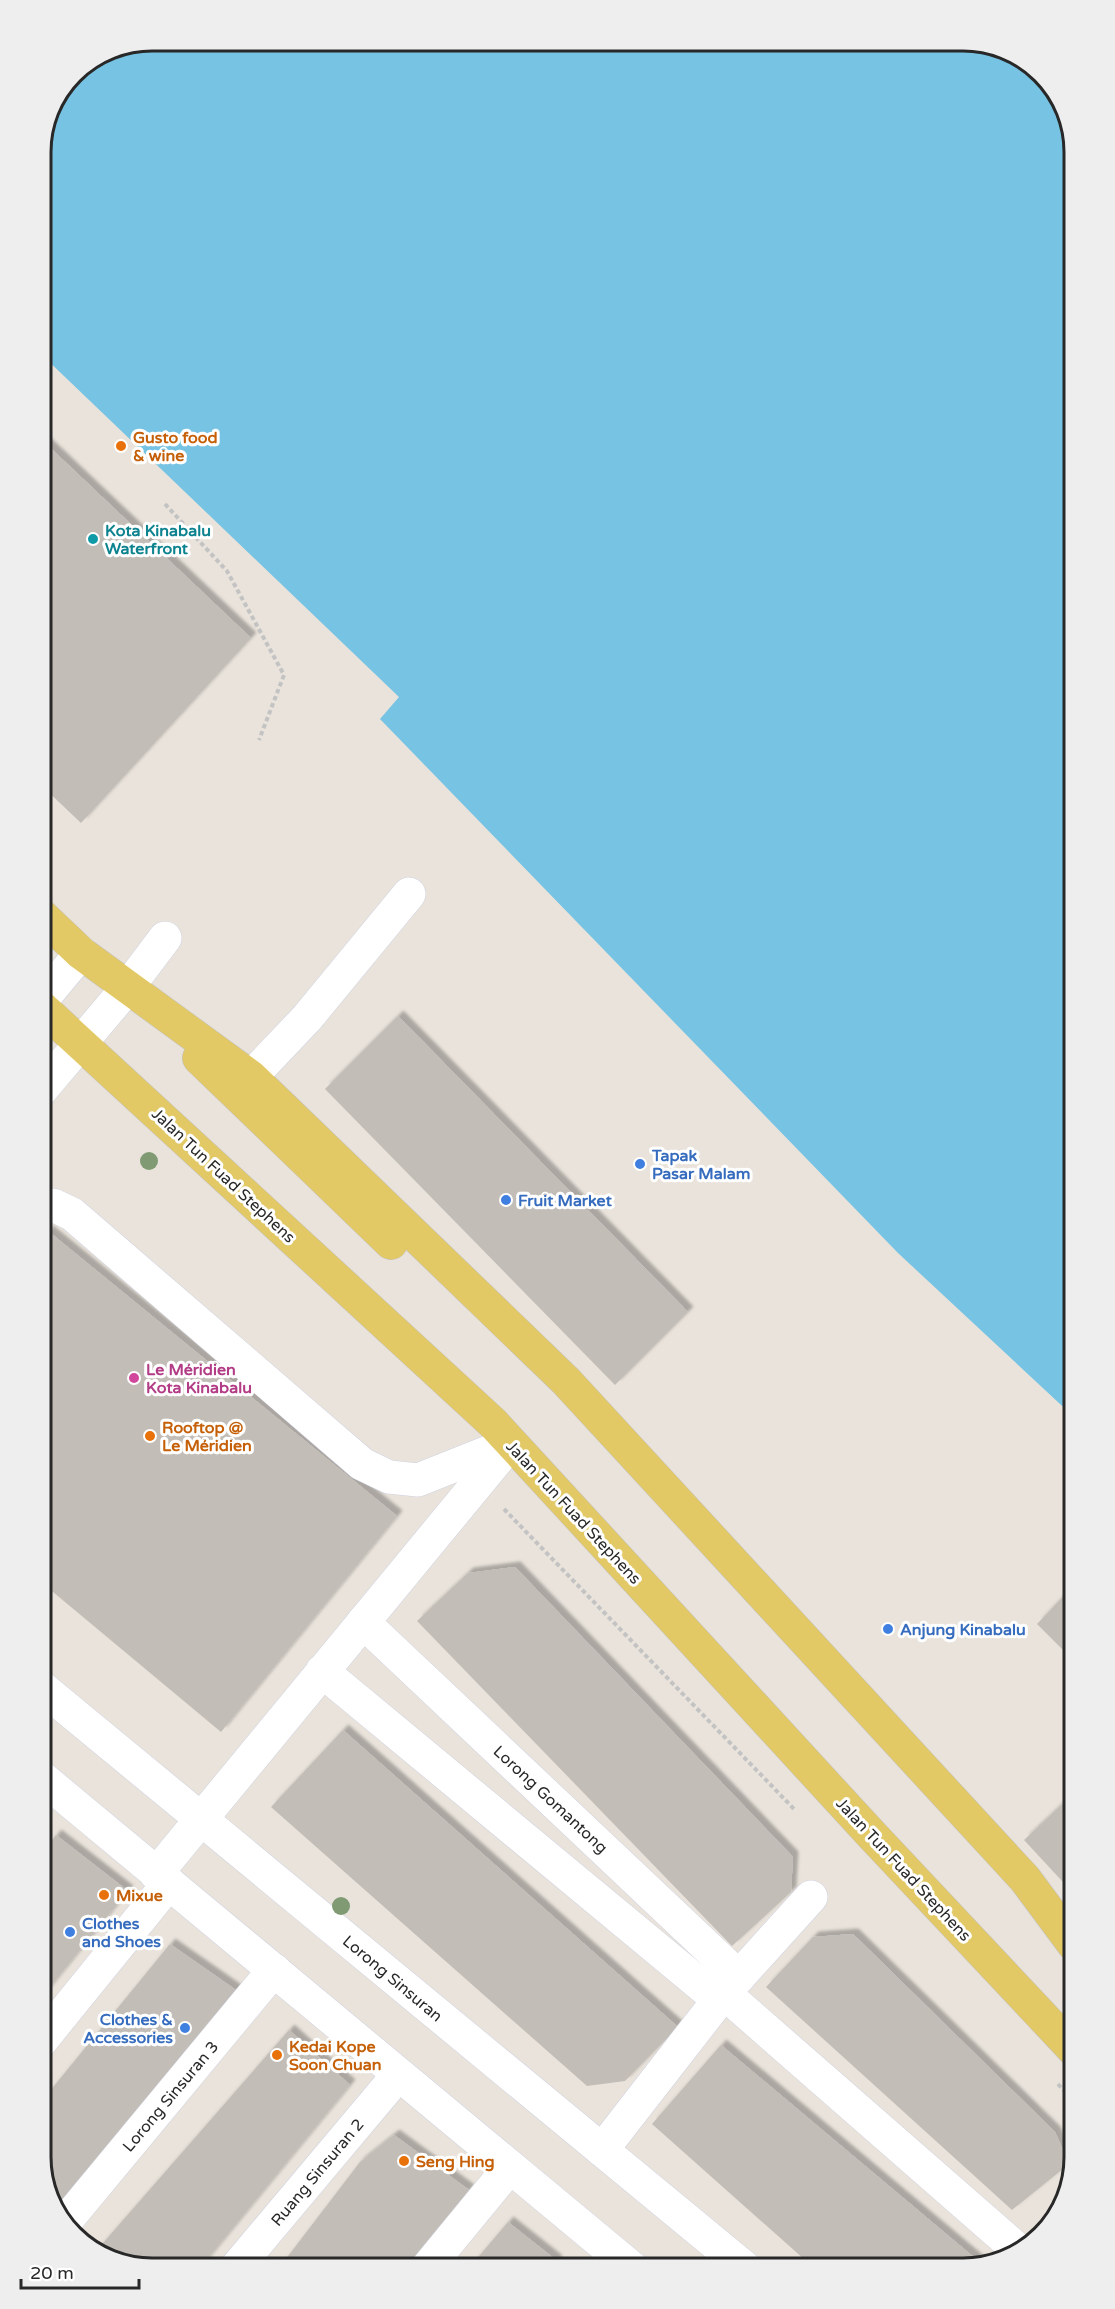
<svg xmlns="http://www.w3.org/2000/svg" width="1115" height="2309" viewBox="0 0 1115 2309" font-family="'Varela Round',sans-serif">
<style>
.water{fill:#77c3e3}
.building{fill:#c2bdb7;filter:url(#shadow)}
.lines{fill:none;stroke-linecap:round;stroke-linejoin:round}
.minor-casing{stroke:#d0d3e0;stroke-width:34}
.major-casing{stroke:#c3c3c3;stroke-width:34}
.path{stroke:#c3c3c3;stroke-width:4;stroke-dasharray:4.5 3;stroke-linecap:butt}
.minor{stroke:#fff;stroke-width:33}
.major{stroke:#e3c966;stroke-width:33}
.tree{fill:#809a74}
.food-dot{fill:#e8710a;stroke:#fff;stroke-width:2}
.culture-dot{fill:#0f9aa8;stroke:#fff;stroke-width:2}
.shop-dot{fill:#3f7fe0;stroke:#fff;stroke-width:2}
.hotel-dot{fill:#d1479c;stroke:#fff;stroke-width:2}
.labels{text-anchor:middle;stroke-width:6;stroke-linejoin:round;paint-order:stroke}
.food-label{font-size:16px;font-weight:bold;fill:#c56008;stroke:#fff;text-anchor:start}
.culture-label{font-size:16px;font-weight:bold;fill:#0d838f;stroke:#fff;text-anchor:start}
.shop-label{font-size:16px;font-weight:bold;fill:#366cbe;stroke:#fff;text-anchor:start}
.street-label{font-size:16px;fill:#282828;stroke:#fff}
.hotel-label{font-size:16px;font-weight:bold;fill:#b23c85;stroke:#fff;text-anchor:start}
.rim{fill:none;stroke:#282828;stroke-width:3}
</style>
<defs>
<filter id="shadow"><feDropShadow dx="5.5" dy="-5.5" stdDeviation="1.5" flood-color="#0004"/></filter>
</defs>
<rect width="100%" height="100%" fill="#e9e3db"/>
<polygon class="water" points="152,41 970,41 1030,63 1066,110 1074,152 1074,1417 898,1253 380,719 399,697 41,354 41,145 73,73 110,49"/>
<g class="building">
<polygon points="41,439 251,638 81,823 41,785"/>
<polygon points="398,1016 688,1312 615,1385 325,1089"/>
<polygon points="48,1231 397,1516 221,1732 41,1582 41,1240"/>
<polygon points="515,1567 793,1857 791,1892 732,1946 417,1621 468,1573"/>
<polygon points="1074,1585 1074,1661 1037,1624"/>
<polygon points="343,1730 678,2027 625,2081 587,2086 271,1807"/>
<polygon points="1074,1793 1074,1894 1024,1840"/>
<polygon points="56,1835 128,1891 41,1998 41,1854"/>
<polygon points="853,1934 1055,2132 1069,2164 1012,2210 766,1987 813,1937"/>
<polygon points="170,1944 243,1995 60,2214 49,2199 40,2157 41,2102"/>
<polygon points="289,2030 350,2085 200,2268 145,2268 97,2250"/>
<polygon points="721,2045 983,2265 963,2268 814,2268 652,2124"/>
<polygon points="394,2135 469,2190 405,2268 279,2268 360,2162"/>
<polygon points="508,2222 556,2260 557,2268 469,2268"/>
</g>
<g class="lines">
<defs>
<g id="minor">
<polyline points="41,1001 81,953"/>
<polyline points="251,1077 307,1018 409,894"/>
<polyline points="41,1090 128,987 165,938"/>
<polyline points="41,1206 53,1205 72,1214 362,1464 389,1477 418,1480 511,1443"/>
<polyline points="363,1622 739,1977"/>
<polyline points="322,1671 719,2000"/>
<polyline points="41,1687 745,2268"/>
<polyline points="41,1777 632,2268"/>
<polyline points="156,1874 510,1444"/>
<polyline points="724,1993 1018,2250"/>
<polyline points="41,2041 169,1883"/>
<polyline points="602,2150 724,1993 811,1897"/>
<polyline points="66,2221 274,1970"/>
<polyline points="236,2268 398,2075"/>
<polyline points="427,2268 510,2167"/>
</g>
<g id="major">
<polyline points="41,915 81,953 251,1077 566,1381 1025,1879 1074,1945"/>
<polyline points="41,1007 493,1423 871,1834 1074,2050"/>
<polyline points="199,1058 391,1243"/>
</g>
</defs>
<use href="#minor" class="minor-casing"/>
<use href="#major" class="major-casing"/>
<g class="path">
<polyline points="165,504 227,571 284,675 259,740"/>
<polyline points="504,1509 795,1810"/>
<polyline points="1058,2084 1074,2101"/>
</g>
<use href="#minor" class="minor"/>
<use href="#major" class="major"/>
</g>
<g class="tree">
<circle cx="149" cy="1161" r="9"/>
<circle cx="341" cy="1906" r="9"/>
</g>
<g class="food-dot">
<circle cx="121" cy="446" r="6"/>
<circle cx="150" cy="1436" r="6"/>
<circle cx="104" cy="1895" r="6"/>
<circle cx="277" cy="2055" r="6"/>
<circle cx="404" cy="2161" r="6"/>
</g>
<circle class="culture-dot" cx="93" cy="539" r="6"/>
<g class="shop-dot">
<circle cx="640" cy="1164" r="6"/>
<circle cx="506" cy="1200" r="6"/>
<circle cx="888" cy="1629" r="6"/>
<circle cx="70" cy="1932" r="6"/>
<circle cx="185" cy="2028" r="6"/>
</g>
<circle class="hotel-dot" cx="134" cy="1378" r="6"/>
<g class="labels">
<g class="food-label">
<text x="133" y="443">Gusto food<tspan x="133" dy="18">&amp; wine</tspan></text>
<text x="162" y="1433">Rooftop @<tspan x="162" dy="18">Le Méridien</tspan></text>
<text x="116" y="1901">Mixue</text>
<text x="289" y="2052">Kedai Kope<tspan x="289" dy="18">Soon Chuan</tspan></text>
<text x="416" y="2167">Seng Hing</text>
</g>
<g class="culture-label">
<text x="105" y="536">Kota Kinabalu<tspan x="105" dy="18">Waterfront</tspan></text>
</g>
<g class="shop-label">
<text x="652" y="1161">Tapak<tspan x="652" dy="18">Pasar Malam</tspan></text>
<text x="518" y="1206">Fruit Market</text>
<text x="900" y="1635">Anjung Kinabalu</text>
<text x="82" y="1929">Clothes<tspan x="82" dy="18">and Shoes</tspan></text>
<text x="173" y="2025" text-anchor="end">Clothes &amp;<tspan x="173" dy="18">Accessories</tspan></text>
</g>
<g class="street-label">
<text transform="translate(224 1175) rotate(43)" y="6">Jalan Tun Fuad Stephens</text>
<text transform="translate(574 1512) rotate(47)" y="6">Jalan Tun Fuad Stephens</text>
<text transform="translate(551 1799) rotate(43)" y="6">Lorong Gomantong</text>
<text transform="translate(904 1869) rotate(47)" y="6">Jalan Tun Fuad Stephens</text>
<text transform="translate(393 1978) rotate(40)" y="6">Lorong Sinsuran</text>
<text transform="translate(170 2096) rotate(-50)" y="6">Lorong Sinsuran 3</text>
<text transform="translate(317 2172) rotate(-50)" y="6">Ruang Sinsuran 2</text>
</g>
<g class="hotel-label">
<text x="146" y="1375">Le Méridien<tspan x="146" dy="18">Kota Kinabalu</tspan></text>
</g>
</g>
<path d="M0 0H1115V2309H0ZM152 51H963A101 101 0 0 1 1064 152V2157A101 101 0 0 1 963 2258H152A101 101 0 0 1 51 2157V152A101 101 0 0 1 152 51Z" fill="#eee" fill-rule="evenodd"/>
<path class="rim" d="M152 51H963A101 101 0 0 1 1064 152V2157A101 101 0 0 1 963 2258H152A101 101 0 0 1 51 2157V152A101 101 0 0 1 152 51Z"/>
<path d="M21 2279v9h118v-9" fill="none" stroke="#282828" stroke-width="3"/>
<text x="30" y="2279" font-size="18" fill="#282828" stroke="#ffffff" stroke-width="4.5" paint-order="stroke">20 m</text>
</svg>
